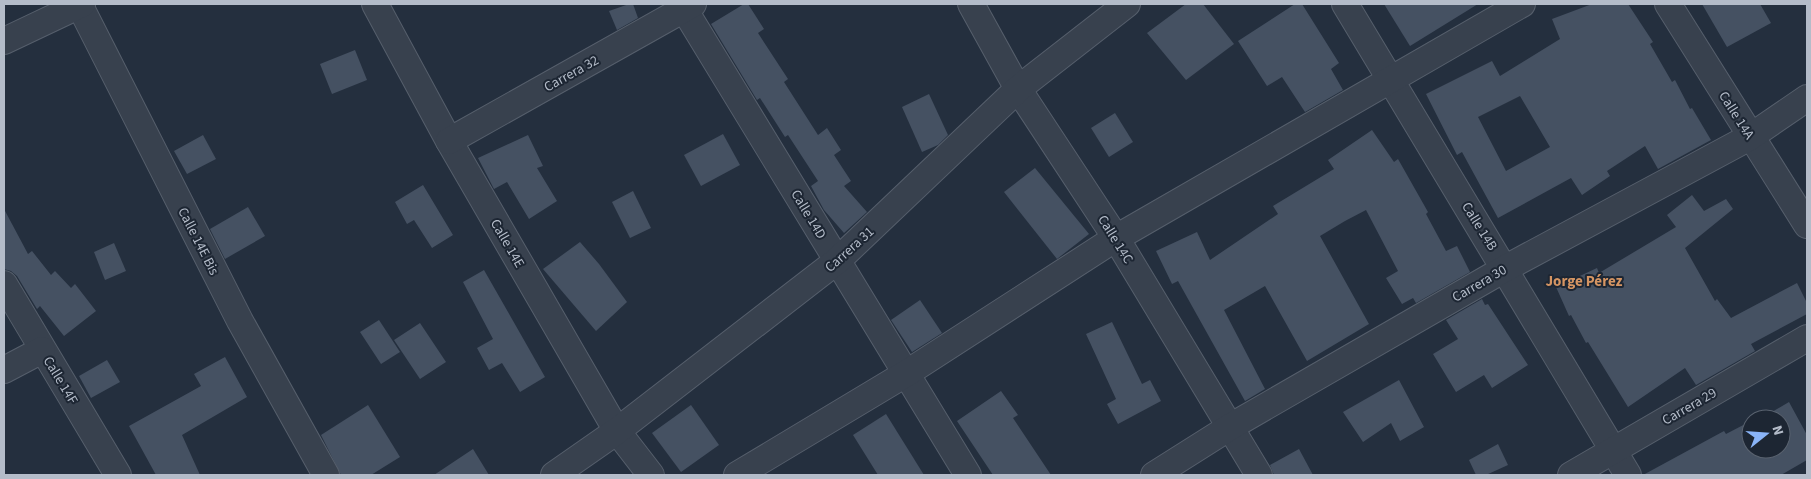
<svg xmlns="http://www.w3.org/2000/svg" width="1811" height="479" viewBox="0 0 1811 479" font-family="'Source Sans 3',sans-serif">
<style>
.building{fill:#455162;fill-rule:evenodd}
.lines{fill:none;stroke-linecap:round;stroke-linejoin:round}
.minor-casing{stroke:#565f6c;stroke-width:28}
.minor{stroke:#38414e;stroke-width:26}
.labels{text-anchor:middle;stroke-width:4;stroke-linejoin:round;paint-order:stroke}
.street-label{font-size:14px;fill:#b4bcc9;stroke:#1d2633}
.neighbourhood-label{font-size:15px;font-weight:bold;fill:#d59563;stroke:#1d2633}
</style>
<rect width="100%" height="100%" fill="#242f3e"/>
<g class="building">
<polygon points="629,4 633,4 638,18 617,30 609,11"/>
<polygon points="744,4 748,4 764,29 758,33 788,79 784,82 818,135 827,128 841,150 834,155 851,181 844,186 867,212 844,233 824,210 811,186 818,181 788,135 785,137 760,98 757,100 711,24"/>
<polygon points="1186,4 1203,4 1234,44 1186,80 1147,33"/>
<polygon points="1295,4 1302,4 1339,63 1331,69 1343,90 1305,112 1282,77 1267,86 1238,41"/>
<polygon points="1384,4 1478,4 1410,46"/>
<path d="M1592,4H1628L1653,42L1650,44L1672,82L1675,80L1690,109L1692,108L1711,140L1658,169L1645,146L1607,171L1610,176L1582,195L1571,178L1498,218L1462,152L1457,155L1426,94L1492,61L1500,76L1560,39L1552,19ZM1520,96L1550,147L1506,171L1478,117Z"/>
<polygon points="1702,4 1760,4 1771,23 1727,47"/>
<polygon points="355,50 367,80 332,94 320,64"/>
<polygon points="929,94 948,135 938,145 922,152 902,107"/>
<polygon points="1115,113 1133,142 1109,157 1091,128"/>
<polygon points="1372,130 1394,162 1398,159 1428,212 1426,214 1446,251 1457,246 1470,272 1416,303 1413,298 1402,304 1386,278 1398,271 1366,210 1345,221 1320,236 1369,324 1307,361 1265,286 1224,310 1265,389 1245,401 1178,281 1172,284 1156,251 1197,232 1210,260 1278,214 1273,206 1334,169 1328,160"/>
<polygon points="723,134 740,165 701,186 684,155"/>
<polygon points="203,135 216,159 187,174 174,151"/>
<polygon points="528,135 543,166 537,168 557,201 529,219 507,182 494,189 478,158"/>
<polygon points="1035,168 1089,234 1057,259 1004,192"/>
<polygon points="423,185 453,235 432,248 414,220 407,224 395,202"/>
<polygon points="633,191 651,228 630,238 612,202"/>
<polygon points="1692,195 1704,211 1726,199 1733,209 1685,248 1715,301 1717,299 1731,318 1797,283 1807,303 1807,314 1751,344 1755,351 1696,385 1685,368 1628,407 1588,342 1586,343 1571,315 1569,316 1556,287 1597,268 1599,273 1676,227 1667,215"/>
<polygon points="248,207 265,236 225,259 210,229"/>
<polygon points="4,209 28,254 32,251 51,275 55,271 71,288 75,284 96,311 64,336 40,306 37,309 17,276 11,271 4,269"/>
<polygon points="580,242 599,264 627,302 596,331 543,269"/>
<polygon points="114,243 126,271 105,280 94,252"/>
<polygon points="484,270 545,377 520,392 502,363 489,370 477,348 493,339 463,282"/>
<polygon points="1482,299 1485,305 1488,304 1528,365 1492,388 1484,375 1456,392 1433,354 1458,339 1446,320"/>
<polygon points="920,300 942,333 912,352 891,320"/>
<polygon points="379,320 400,352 381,364 360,332"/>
<polygon points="1112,322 1142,384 1150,380 1161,401 1118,424 1107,404 1116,399 1086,334"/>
<polygon points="420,323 446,362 420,379 394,340"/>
<polygon points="225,357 247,397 182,435 200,475 156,475 129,426 201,386 194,374"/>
<polygon points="107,360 120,382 91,398 79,376"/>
<polygon points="1399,380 1424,427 1400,441 1391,423 1363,442 1343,412"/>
<polygon points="1001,391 1018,415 1013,418 1051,475 993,475 957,421"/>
<polygon points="1789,402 1807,435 1807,460 1781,475 1643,475 1724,431 1726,434 1751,421 1751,449 1781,449 1781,419 1760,419"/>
<polygon points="368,405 400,457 371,475 341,475 321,435"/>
<polygon points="691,405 719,445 681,472 652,433"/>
<polygon points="886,414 924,475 878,475 853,435"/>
<polygon points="1498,444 1508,465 1486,475 1476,475 1469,460"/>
<polygon points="473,449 489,475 434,475"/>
<polygon points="1299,449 1313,475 1274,475 1270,465"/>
</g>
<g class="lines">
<defs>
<g id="minor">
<polyline points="79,4 240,321 326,475"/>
<polyline points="375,4 449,141 617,431 651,475"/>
<polyline points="681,4 968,475"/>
<polyline points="971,4 1018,89 1116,238 1259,475"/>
<polyline points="1345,4 1628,475"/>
<polyline points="1668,4 1807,225"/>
<polyline points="4,41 82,4"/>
<polyline points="449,141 693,4"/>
<polyline points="4,284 118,475"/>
<polyline points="4,370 42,350"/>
<polyline points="554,475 617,431 837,261 1018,89 1127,4"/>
<polyline points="737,475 907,373 1116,238 1522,4"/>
<polyline points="1154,475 1230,427 1506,268 1750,137 1807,98"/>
<polyline points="1571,475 1807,338"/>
</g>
</defs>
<use href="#minor" class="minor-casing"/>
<use href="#minor" class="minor"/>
</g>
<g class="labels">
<g class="street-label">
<text transform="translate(571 73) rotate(-29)" y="5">Carrera 32</text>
<text transform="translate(1737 115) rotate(58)" y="5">Calle 14A</text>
<text transform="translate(809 214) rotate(59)" y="5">Calle 14D</text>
<text transform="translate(1480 226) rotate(58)" y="5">Calle 14B</text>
<text transform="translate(1116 239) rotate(58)" y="5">Calle 14C</text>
<text transform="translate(199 241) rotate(63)" y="5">Calle 14E Bis</text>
<text transform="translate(508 243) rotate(60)" y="5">Calle 14E</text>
<text transform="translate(849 249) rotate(-42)" y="5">Carrera 31</text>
<text transform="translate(1479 283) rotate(-30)" y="5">Carrera 30</text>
<text transform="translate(61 380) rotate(59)" y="5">Calle 14F</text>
<text transform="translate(1689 406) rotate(-30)" y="5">Carrera 29</text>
</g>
<g class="neighbourhood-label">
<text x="1584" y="286">Jorge Pérez</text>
</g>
</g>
<rect width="1811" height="479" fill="none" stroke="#b4bcc9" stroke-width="10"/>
<g transform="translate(1766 434) rotate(73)"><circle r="24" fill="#1d2633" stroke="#59626f"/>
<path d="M0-4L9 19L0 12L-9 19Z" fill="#8ab4f8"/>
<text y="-8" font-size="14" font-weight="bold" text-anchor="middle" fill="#b4bcc9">N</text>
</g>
</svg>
